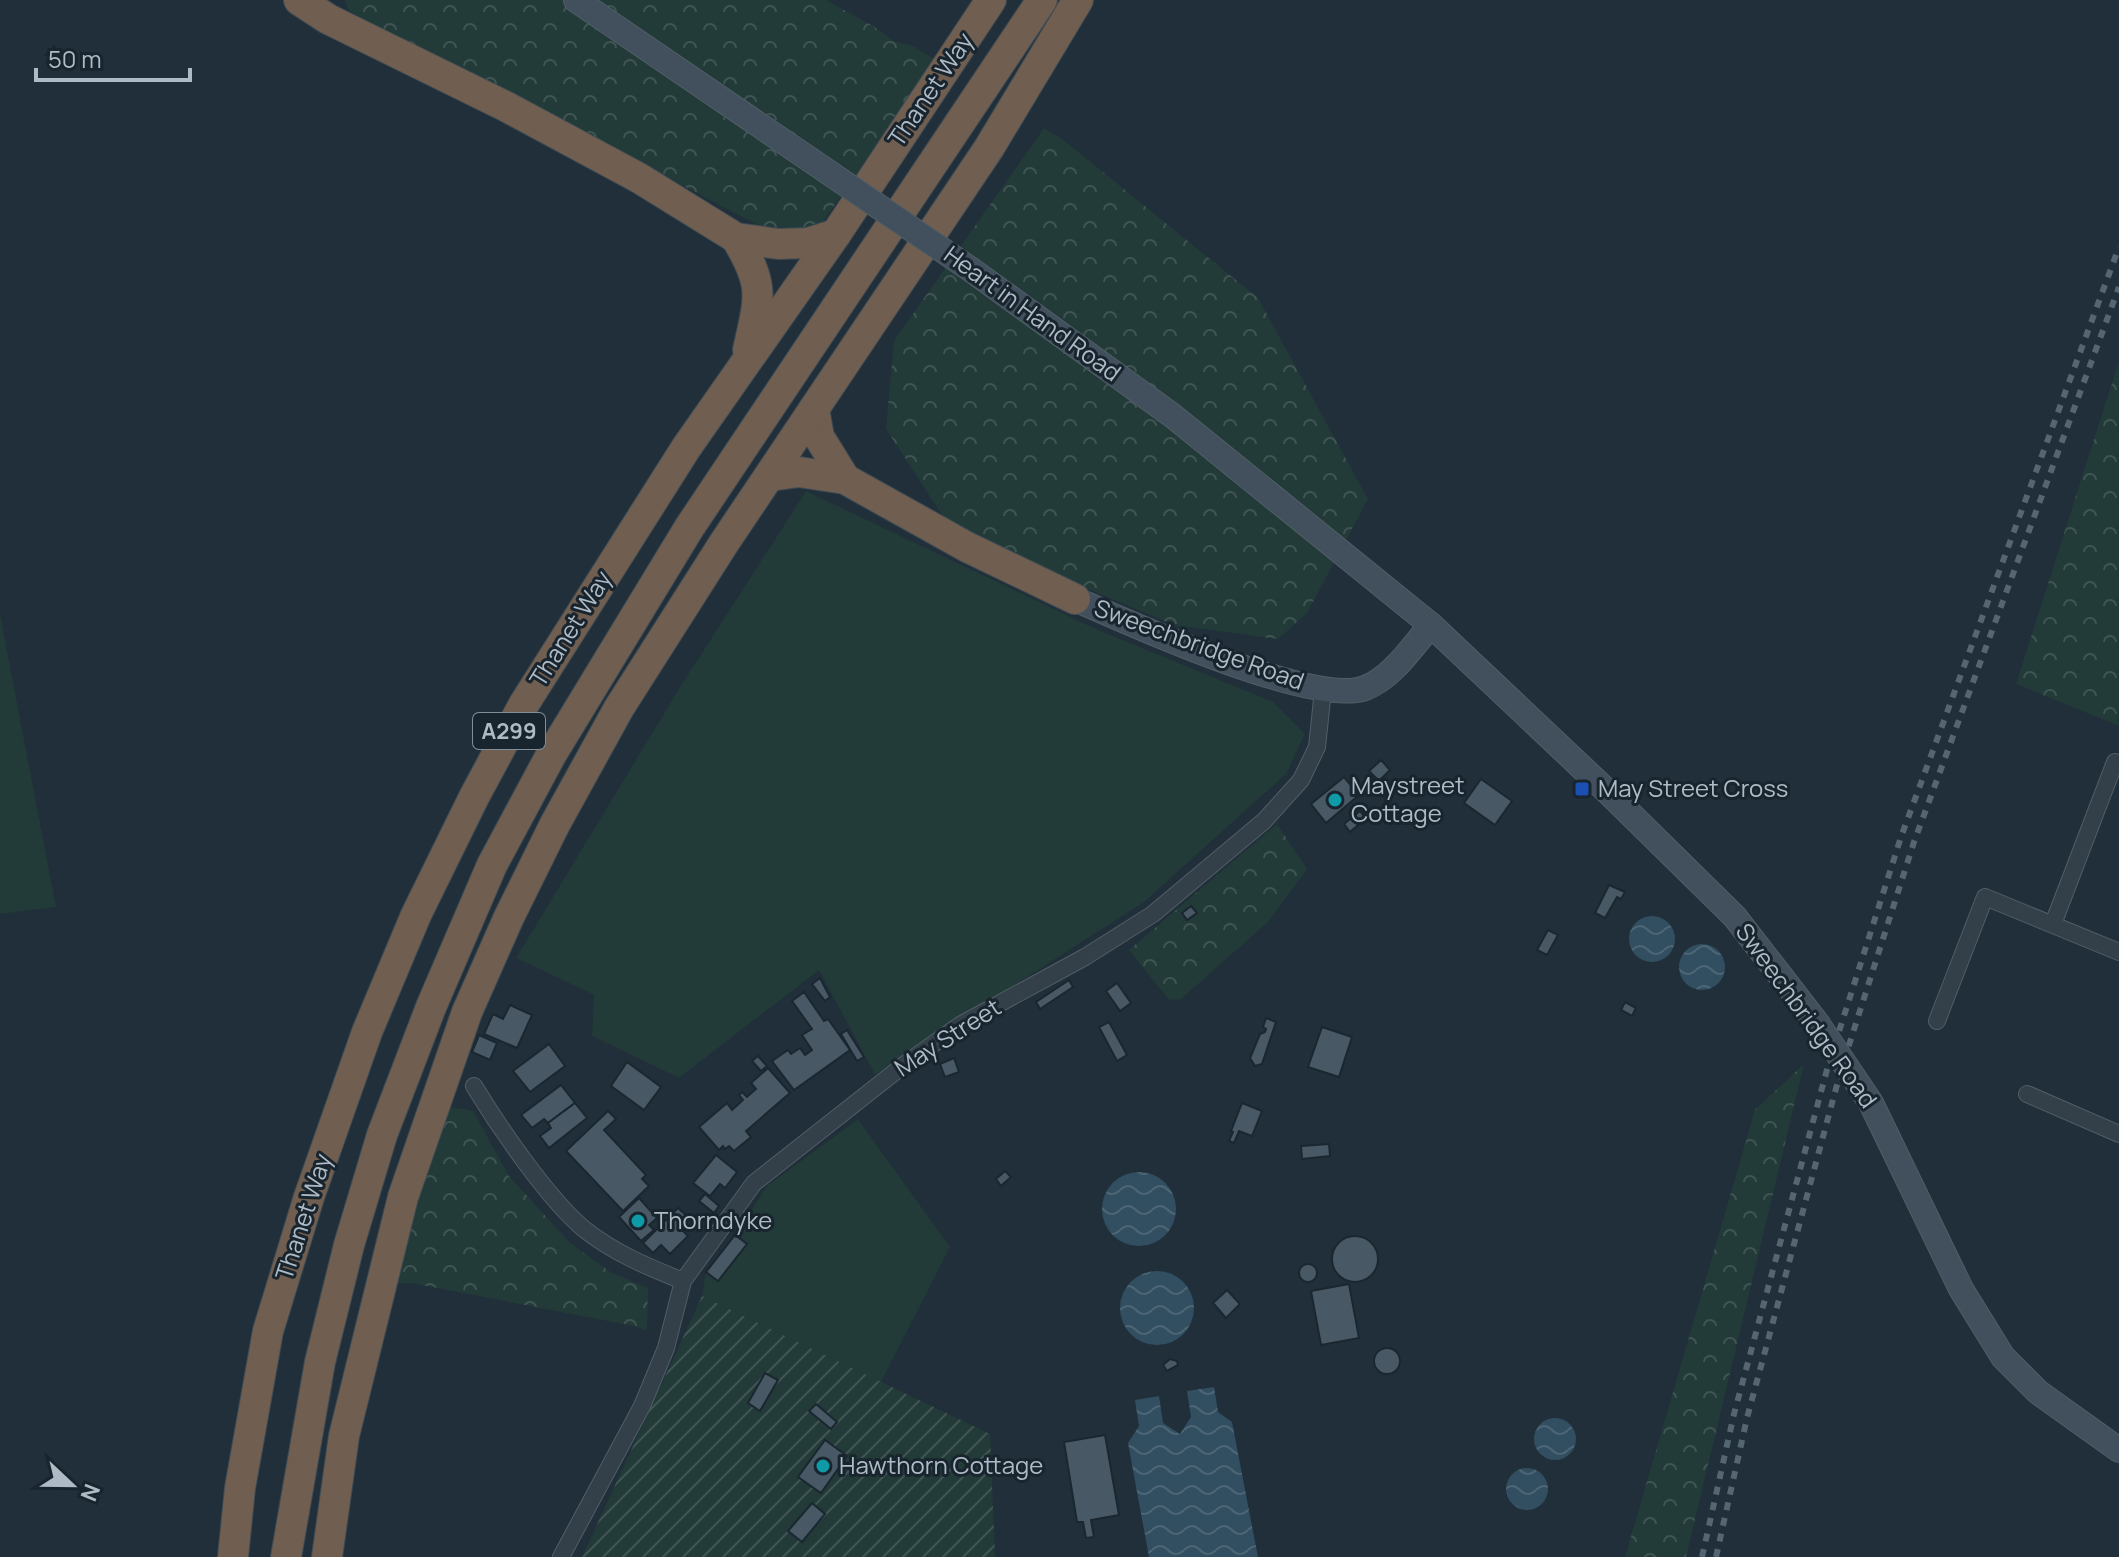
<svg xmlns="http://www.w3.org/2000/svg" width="2119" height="1557" viewBox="0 0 2119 1557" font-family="Manrope,sans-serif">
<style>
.grass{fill:#223a38}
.forest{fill:url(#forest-crowns)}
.garden{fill:url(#garden-furrows);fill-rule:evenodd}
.water{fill:url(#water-waves)}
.building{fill:#485965;stroke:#1b2730;stroke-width:2}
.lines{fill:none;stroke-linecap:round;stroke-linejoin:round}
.street-casing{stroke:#515e67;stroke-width:18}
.secondary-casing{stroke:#515e67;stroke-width:26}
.highway-casing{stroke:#3e4b54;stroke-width:32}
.street{stroke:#344049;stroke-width:16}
.secondary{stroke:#41505c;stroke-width:24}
.highway{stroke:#705e50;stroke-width:30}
.rail{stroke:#556571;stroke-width:6;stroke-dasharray:8 8;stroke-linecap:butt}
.secondary-bridge-casing{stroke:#515e67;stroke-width:26;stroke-linecap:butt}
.secondary-bridge{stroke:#41505c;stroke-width:24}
.transit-dot{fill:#1a4fb4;stroke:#19252e;stroke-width:3}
.culture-dot{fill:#0f9aa8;stroke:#19252e;stroke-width:3}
.labels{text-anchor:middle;stroke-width:6;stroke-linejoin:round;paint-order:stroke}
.shield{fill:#19252e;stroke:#818e98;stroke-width:2}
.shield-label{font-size:22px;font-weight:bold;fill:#aebbc6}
.street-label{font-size:24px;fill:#aebbc6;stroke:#19252e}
.poi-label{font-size:24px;fill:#aebbc6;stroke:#19252e;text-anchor:start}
</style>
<defs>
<pattern id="forest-crowns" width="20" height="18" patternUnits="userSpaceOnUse" patternTransform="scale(2)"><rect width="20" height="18" fill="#223a38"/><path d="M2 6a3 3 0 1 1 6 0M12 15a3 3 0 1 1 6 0" fill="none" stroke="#405553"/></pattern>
<pattern id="garden-furrows" width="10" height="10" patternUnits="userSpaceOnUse" patternTransform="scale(2)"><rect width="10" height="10" fill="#223a38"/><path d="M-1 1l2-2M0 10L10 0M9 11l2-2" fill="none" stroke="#405553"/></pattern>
<pattern id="water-waves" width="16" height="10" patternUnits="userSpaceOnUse" patternTransform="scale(2)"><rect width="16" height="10" fill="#324e61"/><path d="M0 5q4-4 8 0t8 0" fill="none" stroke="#4d6676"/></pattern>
</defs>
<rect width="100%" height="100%" fill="#202f39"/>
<g class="grass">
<polygon points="806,491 1094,628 1273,702 1305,734 1286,774 1144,902 875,1075 819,970 679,1078 592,1036 594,995 516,958 680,687"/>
<polygon points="0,614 56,907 0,914"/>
<polygon points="858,1119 950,1247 881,1382 702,1296 706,1272 719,1281 747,1245 735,1235 767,1186"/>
</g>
<g class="forest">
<polygon points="345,0 826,0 873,26 894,41 913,46 936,60 815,233 771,232 349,11"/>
<polygon points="1044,128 1061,138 1258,298 1368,499 1307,613 1278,639 1174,625 1081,586 944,518 886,429 894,341"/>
<polygon points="2119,361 2119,726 2016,684"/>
<polygon points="1277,824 1307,869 1268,922 1181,999 1169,1000 1129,950"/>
<polygon points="1804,1064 1686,1557 1625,1557 1755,1110"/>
<polygon points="442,1106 473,1111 509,1176 570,1243 612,1273 648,1288 647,1331 634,1326 411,1283 394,1284"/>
</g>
<path class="garden" d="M702,1296L990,1434L995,1557H582ZM766,1373L778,1381L759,1410L748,1403ZM825,1440L847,1456L821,1493L798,1476Z"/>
<g class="water">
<circle cx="1652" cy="939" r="23"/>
<circle cx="1702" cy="967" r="23"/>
<circle cx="1139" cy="1209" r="37"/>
<circle cx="1157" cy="1308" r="37"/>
<polygon points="1214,1387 1218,1412 1232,1422 1258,1557 1149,1557 1128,1443 1139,1426 1135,1400 1159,1396 1163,1423 1180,1434 1191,1417 1187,1391"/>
<circle cx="1555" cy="1439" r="21"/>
<circle cx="1527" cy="1489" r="21"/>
</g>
<g class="building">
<polygon points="1381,760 1390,770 1379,781 1369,771"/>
<polygon points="1344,777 1359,795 1326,823 1311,804"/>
<polygon points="1481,779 1512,801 1495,825 1464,803"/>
<polygon points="1360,811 1366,818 1350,832 1344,824"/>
<polygon points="1609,885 1625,892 1621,899 1617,897 1605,918 1595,913"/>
<polygon points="1191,906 1197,913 1187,920 1182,913"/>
<polygon points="1548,930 1558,935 1547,955 1537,950"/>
<polygon points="820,978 830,997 825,1001 812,984"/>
<polygon points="1069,980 1073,987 1040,1009 1036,1002"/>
<polygon points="1117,983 1131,1003 1120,1011 1106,991"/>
<polygon points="804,992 824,1021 828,1019 850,1050 794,1090 772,1061 788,1050 791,1054 800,1048 805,1055 812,1050 802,1035 812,1029 792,1001"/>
<polygon points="1625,1002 1636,1008 1632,1016 1621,1010"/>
<polygon points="510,1005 532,1015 517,1048 484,1034 493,1014 503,1019"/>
<polygon points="1266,1018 1276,1022 1262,1064 1255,1066 1250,1058 1260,1034 1265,1032 1266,1029 1263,1027"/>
<polygon points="1109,1022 1127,1055 1117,1061 1099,1027"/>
<polygon points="1322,1027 1352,1037 1339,1077 1308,1067"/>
<polygon points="847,1030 864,1057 857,1061 841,1034"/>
<polygon points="479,1035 497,1043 490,1060 472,1052"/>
<polygon points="549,1044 565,1066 530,1092 513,1071"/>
<polygon points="758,1056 767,1066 761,1071 752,1061"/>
<polygon points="954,1058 959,1072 945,1077 940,1064"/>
<polygon points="627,1062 661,1087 644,1110 611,1086"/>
<polygon points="768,1068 790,1093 746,1131 751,1137 734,1151 729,1146 725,1149 723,1146 719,1150 699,1127 727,1103 732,1110 743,1100 739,1095 742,1092 747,1097 756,1089 751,1083"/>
<polygon points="561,1085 575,1103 548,1123 544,1119 532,1128 521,1115"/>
<polygon points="575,1103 587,1118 549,1148 540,1136 551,1128 548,1123"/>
<polygon points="1242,1103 1262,1111 1252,1136 1239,1131 1234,1143 1229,1141 1233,1132 1231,1131"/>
<polygon points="608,1111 616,1119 604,1130 646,1175 642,1179 649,1186 623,1211 566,1151"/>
<polygon points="1329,1144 1330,1156 1302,1159 1301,1146"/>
<polygon points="716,1155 737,1172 725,1188 720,1184 710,1196 693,1183"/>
<polygon points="1005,1171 1011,1177 1001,1186 996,1179"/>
<polygon points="705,1194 719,1206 714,1213 699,1201"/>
<polygon points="639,1198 657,1218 649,1225 654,1230 641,1241 619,1217"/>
<polygon points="678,1208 689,1218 680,1228 688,1236 670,1254 661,1245 653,1253 643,1243"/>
<polygon points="735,1235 747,1244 718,1281 706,1272"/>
<circle cx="1355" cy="1259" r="23"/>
<circle cx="1308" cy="1273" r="9"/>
<polygon points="1349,1284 1359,1338 1321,1345 1311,1291"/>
<polygon points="1227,1290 1240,1304 1226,1318 1213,1303"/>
<circle cx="1387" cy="1361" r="13"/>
<polygon points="1170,1359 1177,1361 1178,1365 1167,1371 1163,1365"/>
<polygon points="765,1373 778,1380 760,1411 748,1403"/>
<polygon points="816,1404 837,1422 831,1429 809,1411"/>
<polygon points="1105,1435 1119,1515 1091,1520 1094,1537 1086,1538 1083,1522 1077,1522 1064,1442"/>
<polygon points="825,1440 847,1456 821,1493 798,1477"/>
<polygon points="812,1503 825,1514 802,1542 788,1531"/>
</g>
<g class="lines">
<defs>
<g id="street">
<polyline points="2053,924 2115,762"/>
<polyline points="1937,1021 1985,897 2119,952"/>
<path d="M474,1086C499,1127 548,1199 584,1229C614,1253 648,1267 683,1281"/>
<polyline points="2027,1094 2119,1134"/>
<polyline points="561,1557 642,1406 666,1348 683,1281 754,1183 905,1064 960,1025 1085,957 1153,914 1264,821 1301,780 1317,747 1323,690"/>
</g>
<g id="secondary">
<polyline points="576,0 809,159"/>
<polyline points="973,271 1173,416 1431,625 1611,795 1735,917 1817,1023"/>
<path d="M1075,599C1129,623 1314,707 1365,688C1392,678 1412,647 1431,625"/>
<polyline points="1871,1103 1961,1289 2003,1357 2038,1392 2119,1450"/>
</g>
<g id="highway">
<polyline points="299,0 328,19 507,107 639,178 736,238 778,244 808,243 836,234"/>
<path d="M736,238C765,286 760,296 748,350"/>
<polyline points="814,409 819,437 845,479"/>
<polyline points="770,476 799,472 845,479 967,547 1075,599"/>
<polyline points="233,1557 240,1488 268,1331 309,1197 367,1032 416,915 474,797 524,704 686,448 836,234 991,0"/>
<polyline points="286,1557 320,1362 349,1245 382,1135 431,1007 492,865 551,755 689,528 1042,0"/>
<polyline points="327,1557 344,1436 403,1197 467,1012 509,917 555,824 619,708 724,543 989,148 1078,0"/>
</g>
</defs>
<use href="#street" class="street-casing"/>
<use href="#secondary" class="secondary-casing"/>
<use href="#highway" class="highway-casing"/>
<use href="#street" class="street"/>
<use href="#secondary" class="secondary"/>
<use href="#highway" class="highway"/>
<g class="rail">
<polyline points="1702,1557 1734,1414 1828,1066 1901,837 2119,247"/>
<polyline points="1716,1557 1747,1418 1841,1070 1914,842 2119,287"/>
</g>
<defs>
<g id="secondary-bridge">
<polyline points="809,159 973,271"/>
<polyline points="1817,1023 1871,1103"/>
</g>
</defs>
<use href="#secondary-bridge" class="secondary-bridge-casing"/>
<use href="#secondary-bridge" class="secondary-bridge"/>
</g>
<rect class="transit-dot" x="1574" y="781" width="16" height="16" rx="4"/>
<g class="culture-dot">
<circle cx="1335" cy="800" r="8"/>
<circle cx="638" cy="1221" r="8"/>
<circle cx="823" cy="1466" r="8"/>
</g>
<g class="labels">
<rect class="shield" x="473" y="713" width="72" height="36" rx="6"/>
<g class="shield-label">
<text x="509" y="739">A299</text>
</g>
<g class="street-label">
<text transform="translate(931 90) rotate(-56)" y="8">Thanet Way</text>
<text transform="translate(1032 314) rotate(36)" y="8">Heart in Hand Road</text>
<text transform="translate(571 629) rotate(-58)" y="8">Thanet Way</text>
<text transform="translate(1199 645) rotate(20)" y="8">Sweechbridge Road</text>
<text transform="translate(1806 1016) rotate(54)" y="8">Sweechbridge Road</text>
<text transform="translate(948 1038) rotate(-33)" y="8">May Street</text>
<text transform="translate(304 1217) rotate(-72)" y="8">Thanet Way</text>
</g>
<g class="poi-label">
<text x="1351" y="794">Maystreet<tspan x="1351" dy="28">Cottage</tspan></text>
<text x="1598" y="797">May Street Cross</text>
<text x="654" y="1229">Thorndyke</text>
<text x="839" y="1474">Hawthorn Cottage</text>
</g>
</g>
<g transform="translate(72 1485) rotate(112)" stroke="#19252e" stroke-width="6" paint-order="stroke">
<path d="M0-6L14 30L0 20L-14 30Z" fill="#aebbc6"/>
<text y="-12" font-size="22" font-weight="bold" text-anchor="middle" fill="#aebbc6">N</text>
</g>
<path d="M36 68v12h154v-12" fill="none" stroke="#aebbc6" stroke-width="4"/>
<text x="48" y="68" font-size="24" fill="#aebbc6" stroke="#19252e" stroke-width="6" paint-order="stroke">50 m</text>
</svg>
